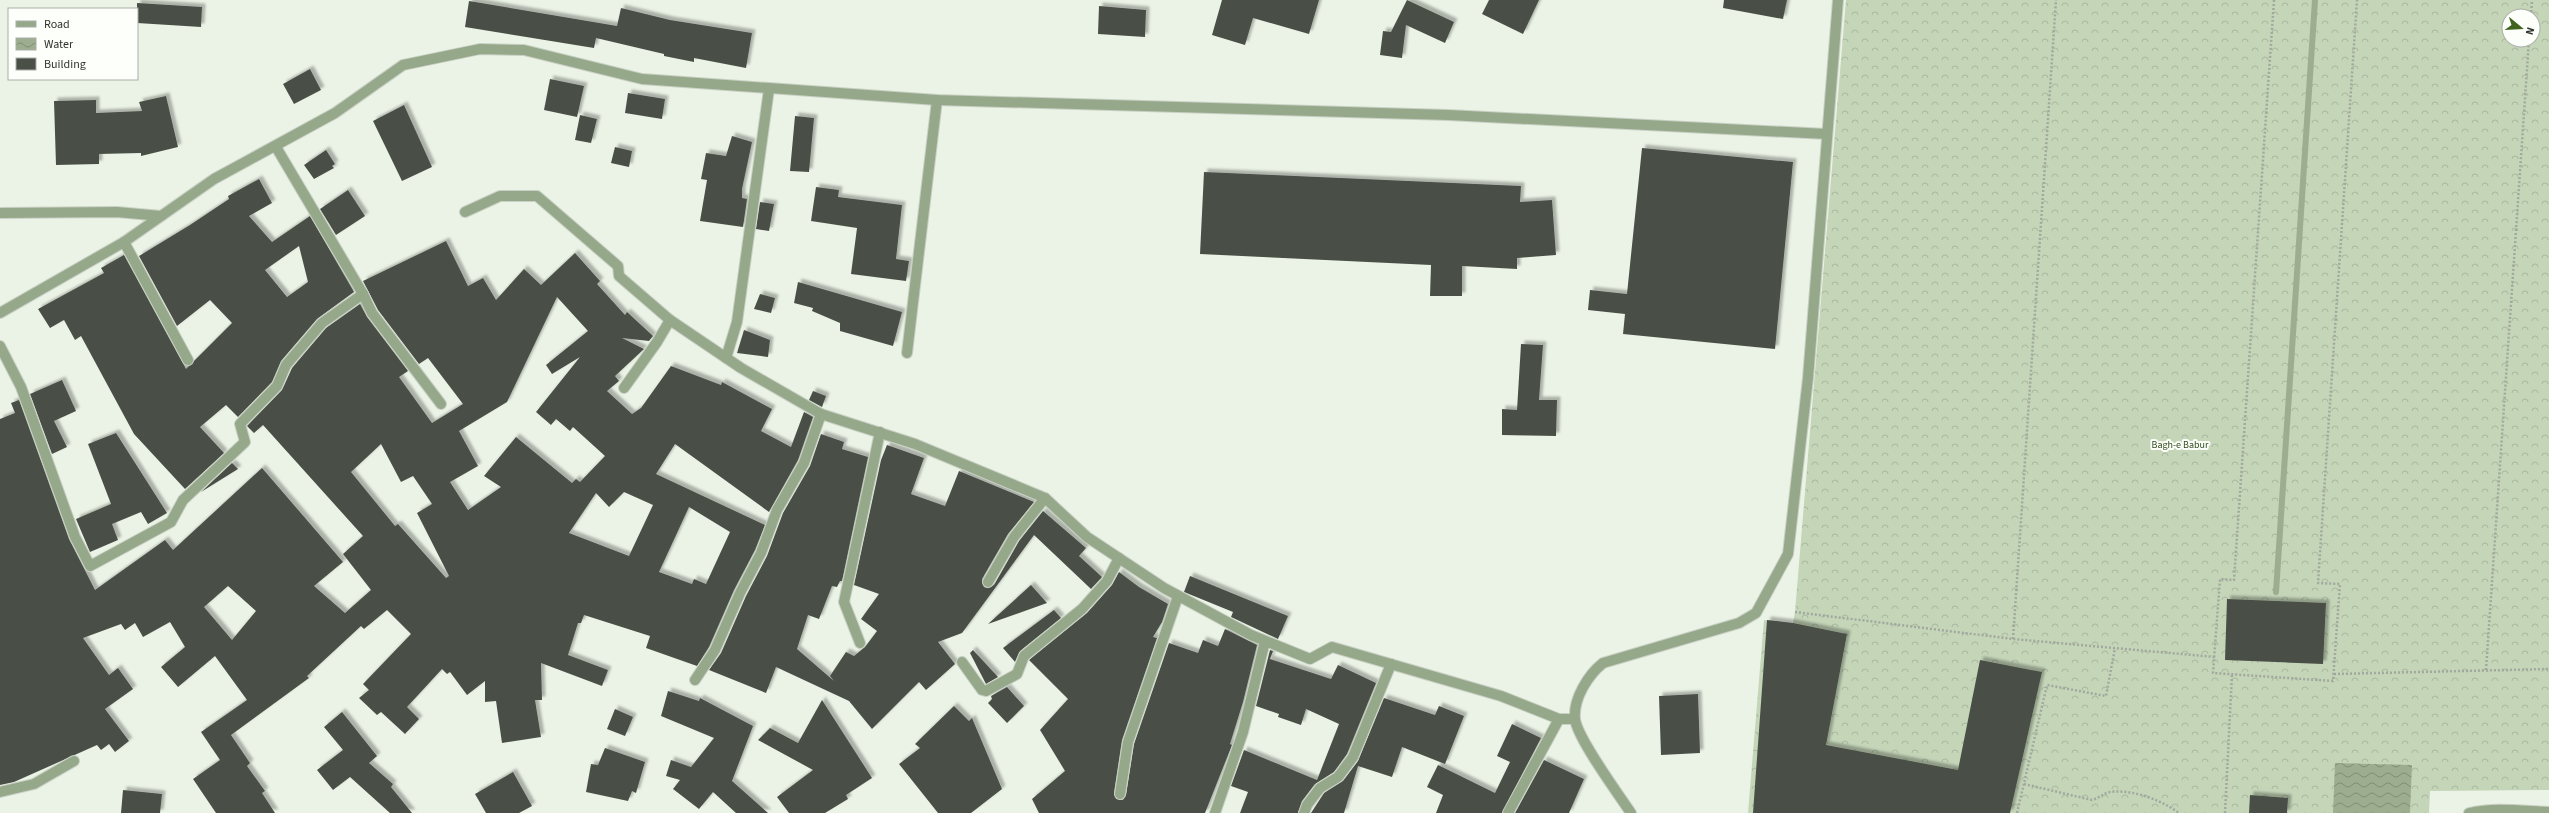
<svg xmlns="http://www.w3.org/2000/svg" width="2549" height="813" viewBox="0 0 2549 813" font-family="'Source Sans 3',sans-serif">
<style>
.forest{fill:url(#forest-crowns);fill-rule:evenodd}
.water{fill:url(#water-waves)}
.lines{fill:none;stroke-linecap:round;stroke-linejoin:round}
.stream{stroke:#9cae8f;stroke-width:6}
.building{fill:#4a5046;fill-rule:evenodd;filter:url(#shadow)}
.minor-casing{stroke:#c9d0c5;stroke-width:12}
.path{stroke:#a2a89e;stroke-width:2.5;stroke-dasharray:2 2;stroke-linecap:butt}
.minor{stroke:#96a88a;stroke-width:10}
.labels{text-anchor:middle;stroke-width:4;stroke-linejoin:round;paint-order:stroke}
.park-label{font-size:10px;fill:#30491a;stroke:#fcfffa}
</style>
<defs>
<pattern id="forest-crowns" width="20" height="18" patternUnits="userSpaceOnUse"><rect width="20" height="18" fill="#c4d5b8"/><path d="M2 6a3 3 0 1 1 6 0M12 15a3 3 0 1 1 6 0" fill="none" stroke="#a9b79e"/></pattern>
<pattern id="water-waves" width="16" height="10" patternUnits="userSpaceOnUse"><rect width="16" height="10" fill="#9cae8f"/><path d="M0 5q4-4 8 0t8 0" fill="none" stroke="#808e75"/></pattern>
<filter id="shadow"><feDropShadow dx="3.5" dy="-3.5" stdDeviation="1" flood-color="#0004"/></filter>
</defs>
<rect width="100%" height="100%" fill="#ebf3e6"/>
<path class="forest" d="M1846,0H2549V790L2430,791L2429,813H1748L1764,620L1793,623L1795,612ZM2509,16H2533V40H2509Z"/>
<polygon class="water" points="2335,763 2412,765 2410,813 2333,813"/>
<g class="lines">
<polyline class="stream" points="2276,592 2315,0"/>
</g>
<g class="building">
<polygon points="1222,0 1319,0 1309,34 1253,18 1245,45 1212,35"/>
<polygon points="1407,0 1454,22 1445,43 1406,25 1402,58 1380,55 1383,31 1391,32"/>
<polygon points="1489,0 1539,0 1523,34 1482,14"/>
<polygon points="1724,0 1787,0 1783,19 1723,8"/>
<polygon points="469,1 617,26 621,8 670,20 752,33 746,68 694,58 694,62 664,56 664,54 596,38 594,48 465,27"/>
<polygon points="137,3 202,7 201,27 137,23"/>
<polygon points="1099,6 1146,10 1145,37 1098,34"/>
<polygon points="310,69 321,90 294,104 283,84"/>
<polygon points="550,79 584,86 577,117 544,110"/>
<polygon points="628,93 665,99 662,119 625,113"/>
<polygon points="166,96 178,147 141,156 141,153 99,154 99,164 56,165 54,101 96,100 96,113 142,111 139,102"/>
<polygon points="404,105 432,167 402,181 373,121"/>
<polygon points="580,115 597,119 591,143 575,140"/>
<polygon points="795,116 814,118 809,172 790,171"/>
<polygon points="732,136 752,142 742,189 742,198 747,199 743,227 700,221 707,180 701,179 706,153 726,156"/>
<polygon points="615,147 632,151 629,167 611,163"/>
<polygon points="1642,148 1793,162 1775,349 1623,334 1625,314 1588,310 1590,290 1627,294"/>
<polygon points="326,150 335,164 332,166 334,168 314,179 304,165"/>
<polygon points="1204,172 1521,186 1520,202 1552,200 1556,255 1517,258 1517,269 1462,266 1462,296 1430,296 1431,265 1200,254"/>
<path d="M259,179L272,203L249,216L272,242L310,216L354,292L317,319L281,361L272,382L238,417L226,405L200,427L224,453L185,489L134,434L81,336L75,340L64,320L50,328L38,309L104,273L101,268L124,255L186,369L232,323L210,300L177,326L139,256L190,225L229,199L228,196ZM299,246L308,282L287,297L265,270Z"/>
<polygon points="816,187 839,190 838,197 902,205 896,259 909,261 906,281 851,274 857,228 811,221"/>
<polygon points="348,190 365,216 336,235 320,209"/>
<polygon points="760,202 774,204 769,231 756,229"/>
<path d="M446,241L468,286L483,278L496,300L524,269L541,285L575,253L600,281L597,284L625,315L627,312L653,336L649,341L622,338L644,349L615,376L619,381L607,391L632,414L641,408L671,366L721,385L722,382L772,409L761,431L791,447L804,412L813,417L798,460L769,512L675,444L656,474L765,525L755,550L734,590L709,647L697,666L646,648L650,636L584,615L581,623H578L568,655L608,670L602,686L541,663L542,700H535L541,737L502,743L496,701L485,702V681L467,695L450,672L447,674L442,669L407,707L419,719L405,734L381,712L377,715L359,698L369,690L363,684L411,634L387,610L364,629L361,626L307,676L309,678L231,735L250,763L247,766L265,791L262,793L275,813H216L193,779L220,760L201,732L247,700L215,656L178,687L161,667L185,647L170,622L143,637L135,623L125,630L121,624L83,638L109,675L118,668L133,689L105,709L129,741L115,752L109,744L101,750L97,745L14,782L0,785V419L15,413L11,403L19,400L69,539L95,590L165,540L173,550L262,468L343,562L314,586L345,613L371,590L343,554L363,536L263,425L254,433L247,426L282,390L292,368L326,328L360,304L367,317L408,371L399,377L432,423L463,404L428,358L419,364L378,310L363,281ZM557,297L588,331L546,365L552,374L580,357L536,412L551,425L556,419L570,431L573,427L605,456L580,482L576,479L572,483L516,437L484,476L501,487L468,510L450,482L478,466L459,431L507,402ZM381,444L401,482L413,476L432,504L417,513L449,576L446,578L398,524L395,526L351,472ZM624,492L653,505L629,556L569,533L596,493L609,507ZM689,507L730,532L706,584L694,579L692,584L659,572ZM228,586L256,611L232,640L204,607Z"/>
<polygon points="798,282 902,312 893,346 840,331 840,323 812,311 813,308 794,303"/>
<polygon points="760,294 775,298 771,313 754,309"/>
<polygon points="744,330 770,340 768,357 737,353"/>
<polygon points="1521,344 1543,345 1539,400 1557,400 1556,436 1502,435 1502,409 1517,410"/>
<polygon points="62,380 76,411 54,421 67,447 52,454 30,394"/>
<polygon points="813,391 826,396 822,407 809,400"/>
<polygon points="116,433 167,513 148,524 141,512 112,524 118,540 90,552 76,519 111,504 88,444"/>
<polygon points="821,434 844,442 842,449 868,457 842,581 840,581 837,587 832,586 819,619 808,615 797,649 834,681 830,676 846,652 854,656 865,647 877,631 861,619 879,594 854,585 881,460 887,445 924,458 911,494 945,506 959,471 1034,502 1008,534 982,579 984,587 988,588 994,585 1019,541 1043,511 1086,548 1079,556 1102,577 1091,589 1034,535 962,633 938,642 955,664 926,690 919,682 872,729 849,701 776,667 766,693 709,670 721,653 746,596 767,556 783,513 810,466"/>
<polygon points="232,463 238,469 201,492"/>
<polygon points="1119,572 1139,587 1168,604 1162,622 1153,637 1157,638 1122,740 1114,793 1116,799 1123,800 1126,795 1134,744 1169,643 1198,653 1203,640 1218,646 1225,629 1257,645 1243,702 1230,744 1232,745 1205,813 1039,813 1032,799 1065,771 1040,730 1068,699 1029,660 1087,613 1112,585"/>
<polygon points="1190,576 1288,616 1278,639 1231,617 1233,612 1184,592"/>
<polygon points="1031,585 1047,603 988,624"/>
<polygon points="2227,599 2326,603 2323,664 2225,660"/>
<polygon points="1054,610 1061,618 1020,651 1015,662 1003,648"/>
<polygon points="1767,620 1793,623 1847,634 1826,745 1958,770 1980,660 2042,672 2010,813 1753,813"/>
<polygon points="973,650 998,677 986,684 970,653"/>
<polygon points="1270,650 1273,651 1270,659 1331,679 1338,665 1376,683 1347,754 1334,772 1315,784 1302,801 1298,813 1240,813 1248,792 1231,786 1244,750 1317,780 1339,724 1306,709 1301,725 1278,717 1279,714 1256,706"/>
<polygon points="1007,687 1024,706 1007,723 988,703 992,699 991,696"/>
<polygon points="668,691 699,701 700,698 753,726 732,781 768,813 736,813 713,792 699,809 673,789 680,780 666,776 671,760 691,767 714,738 661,716"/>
<polygon points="1698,694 1700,753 1661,755 1659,696"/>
<polygon points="1384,698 1435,715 1439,706 1464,716 1445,764 1402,747 1392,777 1358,766 1344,813 1311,813 1324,793 1343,781 1358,761"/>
<polygon points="822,700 872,778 846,795 848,799 825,813 789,813 777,797 813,770 758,740 770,728 798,743"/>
<polygon points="954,706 969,721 972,718 1002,789 971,813 938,813 899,764 920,748 915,744"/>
<polygon points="615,709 633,717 625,736 607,729"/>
<polygon points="342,712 377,756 369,763 393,784 391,787 412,813 390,813 350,777 333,790 317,770 343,750 324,727"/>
<polygon points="1512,724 1541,738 1502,813 1436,813 1443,795 1427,787 1438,765 1495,793 1510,762 1497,756"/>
<polygon points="605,748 645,762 636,793 632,791 628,801 586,792 591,764 598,765"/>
<polygon points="1544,760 1584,779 1569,813 1515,813"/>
<polygon points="513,772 532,806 519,813 486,813 475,794"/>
<polygon points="123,790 162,794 160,813 121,813"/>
<polygon points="2250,795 2288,798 2287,813 2249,813"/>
</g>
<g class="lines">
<defs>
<g id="minor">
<polyline points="276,147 363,294 372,313 441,404"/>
<polyline points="465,212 500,196 537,196 618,266 619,276 670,320 741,368 821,414 915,444 1045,498 1087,537 1164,588 1251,635 1310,659 1332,647 1501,696 1559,719 1575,719"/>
<polyline points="0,213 117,212 161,216"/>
<polyline points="124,242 188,360"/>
<polyline points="0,313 124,242 214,179 335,113 403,65 480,49 524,50 642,79 937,100 1448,115 1827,134"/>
<polyline points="0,346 21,387 75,537 90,566 171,522 183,500 245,442 240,424 277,386 286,365 322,323 363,294"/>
<polyline points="907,353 937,100"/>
<polyline points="726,358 737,322 769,89"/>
<polyline points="624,388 657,342 670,320"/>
<polyline points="988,582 1014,537 1045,498"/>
<polyline points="860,643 844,602 880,432"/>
<polyline points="962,662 982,690 986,691 1017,674 1024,656 1082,609 1107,581 1119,558"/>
<polyline points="695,680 715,650 740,593 761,553 777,510 804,463 821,414"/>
<polyline points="0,792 34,784 74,761"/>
<polyline points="1120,794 1128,742 1178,596"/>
<polyline points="1215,813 1243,732 1265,641"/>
<polyline points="1304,813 1307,805 1320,788 1338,777 1353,757 1391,664"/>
<polyline points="1508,813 1559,719"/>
<path d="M1631,813C1619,795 1577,738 1575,719C1573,699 1588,675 1603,663L1739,623L1756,613L1788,554L1808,378L1838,0"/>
<path d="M2469,813C2495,807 2523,811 2549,812"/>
</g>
</defs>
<use href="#minor" class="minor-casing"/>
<g class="path">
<polyline points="2274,0 2234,580 2220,579 2213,673 2333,681 2340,584 2318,583 2357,0"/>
<polyline points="2531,16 2532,0"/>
<polyline points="1795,612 2013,639 2215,657"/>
<polyline points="2013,639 2056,0"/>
<polyline points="2486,670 2529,40"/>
<polyline points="2334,674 2549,669"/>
<path d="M2024,784L2092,800C2099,798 2104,793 2110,792C2133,789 2161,800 2179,813"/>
<polyline points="2017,813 2047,685 2106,696 2115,648"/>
<polyline points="2225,813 2232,674"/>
</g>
<use href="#minor" class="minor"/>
</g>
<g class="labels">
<g class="park-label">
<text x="2180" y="448">Bagh-e Babur</text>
</g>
</g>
<rect x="8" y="8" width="130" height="72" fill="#fcfffa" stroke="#aaada8"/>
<rect x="16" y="21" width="20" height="6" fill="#96a88a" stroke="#aaada8"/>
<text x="44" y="28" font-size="12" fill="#30332e">Road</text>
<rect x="16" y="38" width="20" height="12" fill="url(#water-waves)" stroke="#aaada8"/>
<text x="44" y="48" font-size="12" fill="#30332e">Water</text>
<rect x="16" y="58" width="20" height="12" fill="#4a5046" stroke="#aaada8"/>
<text x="44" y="68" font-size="12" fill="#30332e">Building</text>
<g transform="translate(2521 28) rotate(108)"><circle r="19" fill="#fcfffa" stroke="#aaada8"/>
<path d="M0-3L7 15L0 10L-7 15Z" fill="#3f631c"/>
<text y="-6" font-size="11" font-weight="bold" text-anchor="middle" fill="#30332e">N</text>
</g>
</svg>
